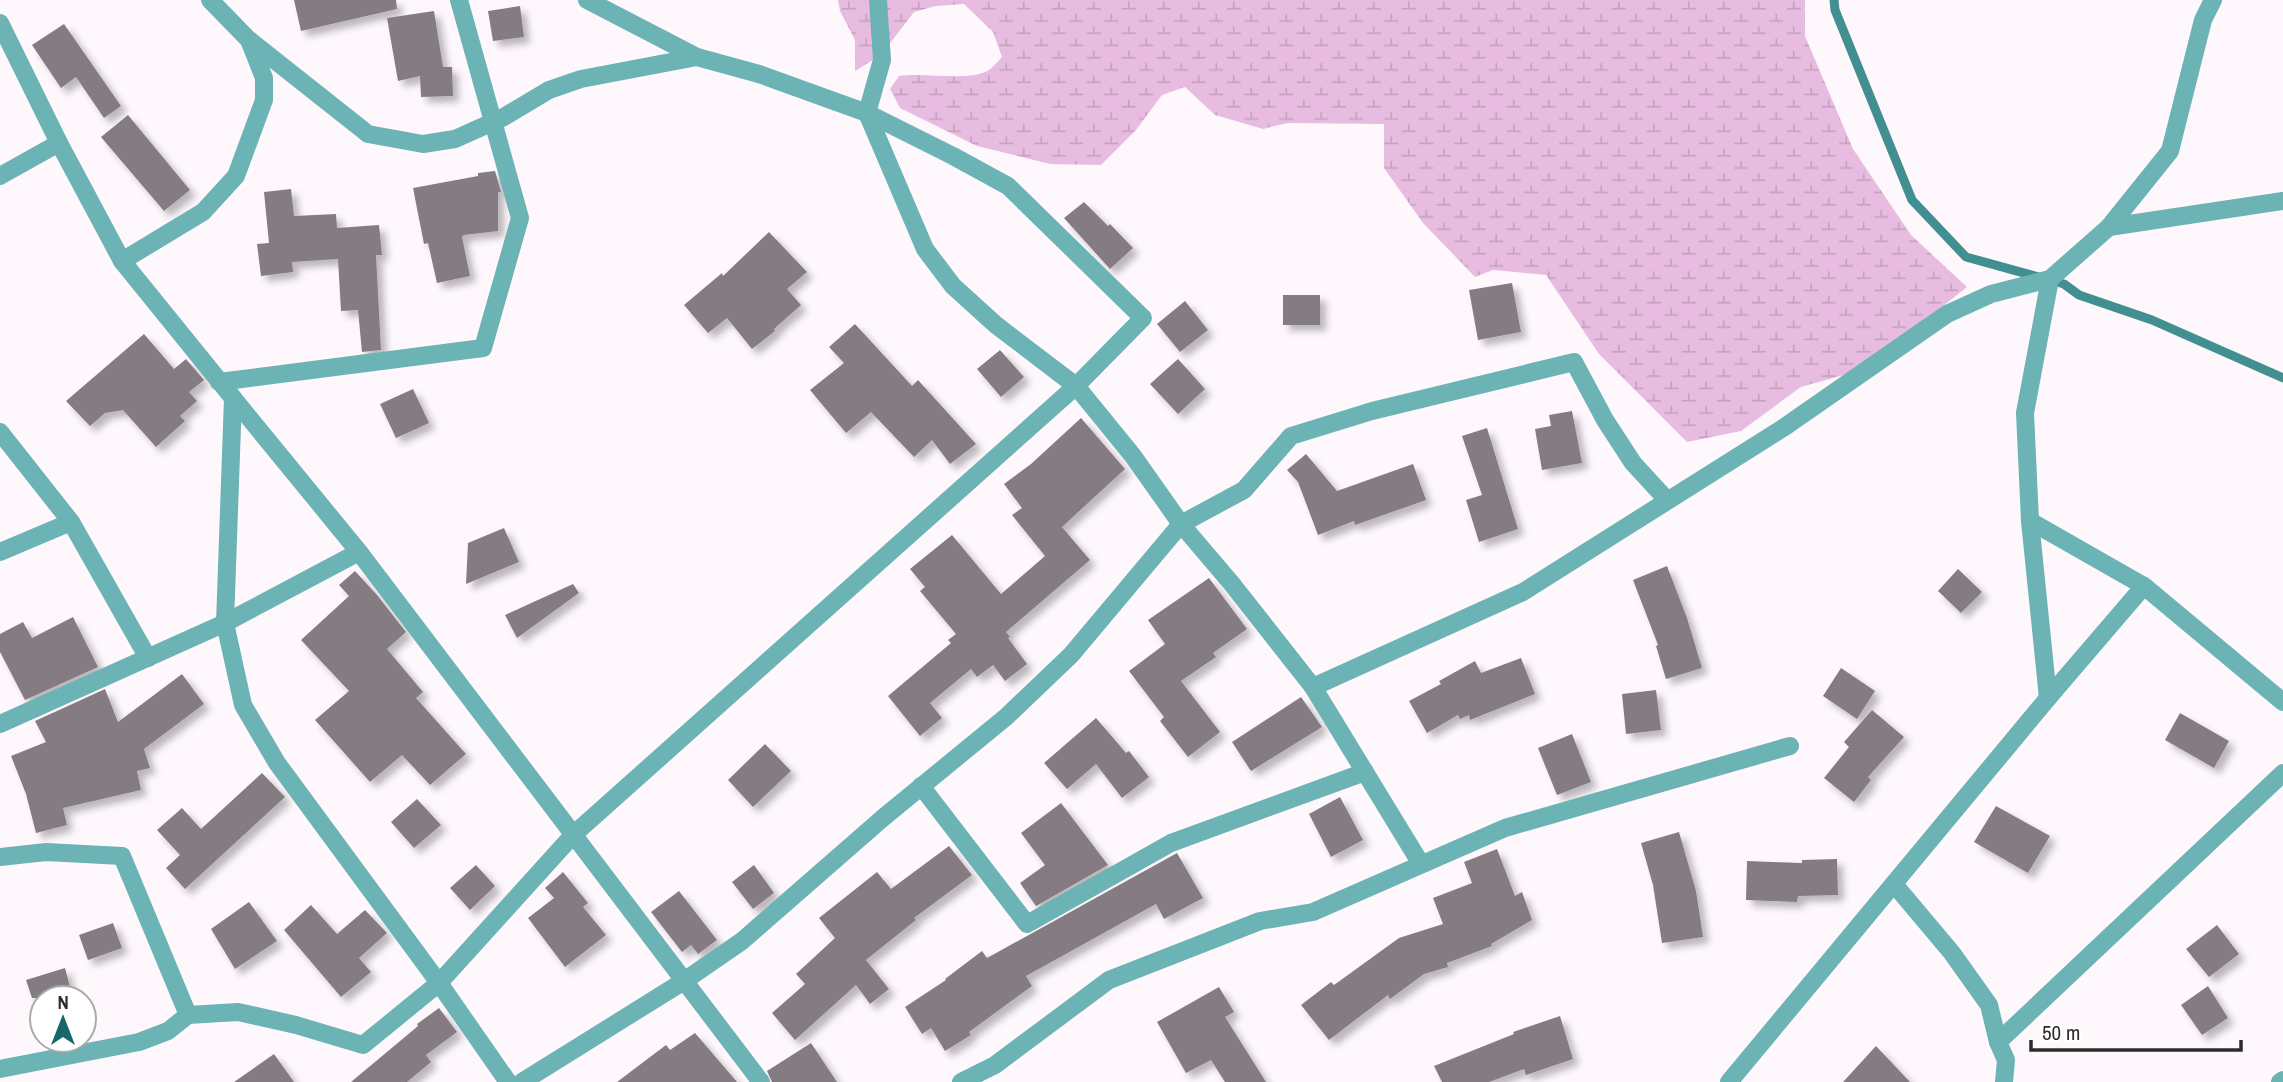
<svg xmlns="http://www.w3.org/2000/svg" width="2283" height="1082" viewBox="0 0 2283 1082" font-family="'Archivo Narrow',sans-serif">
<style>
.wetland{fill:url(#wetland-marsh)}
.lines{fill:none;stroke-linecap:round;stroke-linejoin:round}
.stream{stroke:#428f92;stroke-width:9}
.building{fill:#857c83;filter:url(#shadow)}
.street{stroke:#6bb3b4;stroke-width:18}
</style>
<defs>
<pattern id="wetland-marsh" width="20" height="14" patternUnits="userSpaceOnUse" patternTransform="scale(1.75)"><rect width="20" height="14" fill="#e8bce0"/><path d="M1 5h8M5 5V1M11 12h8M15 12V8" fill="none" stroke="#c7a2c0"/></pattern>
<filter id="shadow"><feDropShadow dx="6" dy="6" stdDeviation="3.5" flood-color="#0004"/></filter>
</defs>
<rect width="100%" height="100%" fill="#fef8fc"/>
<path class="wetland" d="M838,0H1805V36L1853,149L1911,235L1967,287L1918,326L1851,373L1801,387L1741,431L1687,442L1599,354L1546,275L1493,270L1475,277L1423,223L1384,168V124L1287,123L1263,129L1215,115L1185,87L1162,95L1136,130L1101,165L1050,164L977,146L900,108L890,89L899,76C924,72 965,81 985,72C991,70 997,62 1002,57L993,32L964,4L936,6L914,12L881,55L855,71V40L840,11Z"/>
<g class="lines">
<polyline class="stream" points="1834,0 1835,10 1912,200 1966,257 2064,284 2079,295 2152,320 2283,378"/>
</g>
<g class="building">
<polygon points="294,0 396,0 397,9 301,31"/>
<polygon points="520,6 524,37 493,41 488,11"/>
<polygon points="434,11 443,67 452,67 453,96 421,97 420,76 398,81 387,18"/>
<polygon points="64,24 121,106 104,118 76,77 61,88 32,45"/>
<polygon points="128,115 190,190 164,211 101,137"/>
<polygon points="495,171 501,192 498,192 498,231 464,235 462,237 470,276 437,283 428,243 424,244 413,188 478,176 478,173"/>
<polygon points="291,189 294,216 336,214 337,228 379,225 382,255 376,255 381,350 362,352 358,310 341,311 338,259 292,262 293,272 261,276 257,244 269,243 264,192"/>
<polygon points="1084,202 1108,226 1110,224 1133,248 1110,269 1064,218"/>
<polygon points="769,232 807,272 787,289 801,305 774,329 775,331 752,349 727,318 708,333 684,305 722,273 723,276"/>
<polygon points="1512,283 1521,332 1478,340 1469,290"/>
<rect x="1283" y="295" width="37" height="30"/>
<polygon points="1185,301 1208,330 1180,352 1157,324"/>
<polygon points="855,324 912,386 918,380 976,444 950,464 932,440 914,457 871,412 846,433 810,390 844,363 829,347"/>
<polygon points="144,334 174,369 186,359 204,380 189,392 197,401 180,416 185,421 156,447 123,410 105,413 90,426 66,401"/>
<polygon points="1000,350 1024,377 1001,397 977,369"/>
<polygon points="1178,359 1205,389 1178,414 1150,384"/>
<polygon points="413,389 429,423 396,438 380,404"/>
<polygon points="1572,411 1582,463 1542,470 1535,429 1551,426 1549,415"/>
<polygon points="1081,418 1125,469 1062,527 1090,560 1006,632 1010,637 1008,638 1027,664 1005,681 993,665 977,677 971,669 930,703 942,718 920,736 888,696 951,643 948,640 956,634 920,591 925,587 910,569 952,535 1001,594 1045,556 1012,515 1022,508 1004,484 1031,464"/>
<polygon points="1487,428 1518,529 1479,542 1466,500 1482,495 1462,436"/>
<polygon points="1306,454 1337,491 1413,464 1426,500 1355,525 1354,521 1318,535 1298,482 1287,470"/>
<polygon points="504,528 519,562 466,584 468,543"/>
<polygon points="1667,566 1687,618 1702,668 1666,679 1656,646 1658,645 1633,580"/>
<polygon points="1958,569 1982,592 1961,613 1938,591"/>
<polygon points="355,571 377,595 406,632 387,649 423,692 416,698 466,754 430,785 402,755 370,782 315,720 349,691 301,640 349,596 339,585"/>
<polygon points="1209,578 1247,629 1213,653 1216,657 1181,681 1220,732 1188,757 1160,721 1164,717 1129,671 1165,644 1148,620"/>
<polygon points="573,584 579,593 517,638 505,615"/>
<polygon points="73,617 98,667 25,700 0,652 0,634 23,622 32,638"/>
<polygon points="1521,658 1535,694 1470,720 1469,715 1460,719 1458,715 1427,733 1409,701 1441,684 1439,681 1475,661 1481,673"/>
<polygon points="1841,668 1875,691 1857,719 1823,696"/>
<polygon points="182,674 204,704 144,749 150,768 137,771 141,790 63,808 67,825 36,833 26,794 11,756 46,742 35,721 105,689 118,722"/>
<polygon points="1656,690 1661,730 1626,734 1622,694"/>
<polygon points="1301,697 1322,727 1251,771 1232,742"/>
<polygon points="1872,710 1904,737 1868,777 1871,780 1854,802 1824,778 1849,747 1844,742"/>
<polygon points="2180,713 2229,741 2214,768 2165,740"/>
<polygon points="1096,718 1126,753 1129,751 1149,777 1122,798 1096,764 1067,789 1044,763"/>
<polygon points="1572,734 1591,782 1557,795 1538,748"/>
<polygon points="765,744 791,771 753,807 728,780"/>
<polygon points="262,773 285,797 185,889 166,868 180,855 157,830 182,808 201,829"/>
<polygon points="1340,797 1363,840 1331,857 1309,814"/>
<polygon points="417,799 441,825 414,848 391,822"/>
<polygon points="1061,803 1108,865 1036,906 1020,883 1045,865 1021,833"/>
<polygon points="1996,806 2050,836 2028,873 1974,842"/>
<polygon points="1679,832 1696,891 1703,937 1662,943 1653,885 1641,843"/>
<polygon points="949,846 972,875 914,918 916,920 866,960 889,989 870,1004 856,985 795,1040 772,1013 805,984 796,974 835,938 819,918 877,872 891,889"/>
<polygon points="1497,849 1515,896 1522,892 1532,920 1491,944 1492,946 1447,963 1448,967 1424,974 1390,999 1388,995 1329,1040 1301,1005 1331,982 1334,985 1399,938 1443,924 1433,898 1472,883 1464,862"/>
<polygon points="1177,853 1203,898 1164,919 1156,904 1026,976 1032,986 969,1032 971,1035 945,1051 931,1028 922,1034 905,1007 946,980 945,979 982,951 987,958"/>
<polygon points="1837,859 1838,895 1798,896 1797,902 1746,900 1747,861 1802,863 1802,860"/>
<polygon points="476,865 495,886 470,910 450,888"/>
<polygon points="754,865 774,893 753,909 732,882"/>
<polygon points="563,872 588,903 583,907 606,935 565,967 528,918 554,898 545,888"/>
<polygon points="679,891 717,940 698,954 691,945 682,952 651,912"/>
<polygon points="249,902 277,941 235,969 211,929"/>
<polygon points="311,905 337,934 365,910 387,933 359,958 371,972 341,997 284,930"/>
<polygon points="113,923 122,948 88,960 79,935"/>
<polygon points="2217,925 2239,954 2209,977 2186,949"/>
<polygon points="65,968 73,998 32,998 26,980"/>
<polygon points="2208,986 2228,1018 2202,1035 2181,1005"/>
<polygon points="1219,987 1234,1012 1225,1017 1266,1082 1225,1082 1211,1060 1186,1073 1157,1022"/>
<polygon points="439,1008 457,1032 426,1055 431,1062 407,1082 351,1082 418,1026 417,1024"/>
<polygon points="1560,1016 1573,1059 1526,1075 1524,1069 1489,1082 1442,1082 1434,1066 1514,1034 1513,1032"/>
<polygon points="695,1033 737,1082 617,1082 666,1045 670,1050"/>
<polygon points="811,1043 837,1082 772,1082 767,1071"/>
<polygon points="1876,1046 1910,1082 1843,1082"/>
<polygon points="274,1054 294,1082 234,1082"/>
</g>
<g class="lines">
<g class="street">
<polyline points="210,0 248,39 368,134 423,144 455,139 502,118 549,90 581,79 697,57"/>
<polyline points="878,0 882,60 867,113 925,249 953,286 996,325 1076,386 1133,456 1181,524 1232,584 1313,687 1421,864"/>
<polyline points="0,23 59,143 0,176"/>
<polyline points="59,143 122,261 233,398 225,623 243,705 277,763 439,983 508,1082"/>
<polyline points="2109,227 2283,201"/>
<polyline points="122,261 203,212 236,176 264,100 264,78 249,40"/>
<polyline points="219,382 483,348 520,218 459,0"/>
<polyline points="233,398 359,552 761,1082"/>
<polyline points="0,432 71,522 148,658"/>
<polyline points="2030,521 2144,586 2283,702"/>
<polyline points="0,552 71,522"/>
<polyline points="1313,687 1523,592 1783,428 1947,314 1991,294 2050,279 2109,227 2170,151 2203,20 2213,0"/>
<polyline points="2048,698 2030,521 2025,413 2050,279"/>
<polyline points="0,724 225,623 359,552"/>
<polyline points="921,786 1027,924 1171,843 1365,772"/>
<polyline points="0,857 46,852 122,856 188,1015 168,1031 139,1042 0,1069"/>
<polyline points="1894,884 1952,953 1989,1005 1998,1042 2006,1060 2004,1082"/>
<polyline points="188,1015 238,1012 296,1025 363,1045 439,983 573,835 1076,386 1143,318 1008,186 953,156 867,113 759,74 697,57 587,0"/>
<polyline points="1998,1042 2283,773"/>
<polyline points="522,1082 684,981 742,941 884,817 1006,717 1071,655 1181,524 1244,490 1291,436 1372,411 1574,362 1605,420 1633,463 1667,500"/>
<polyline points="961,1082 995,1065 1109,980 1260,921 1313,912 1505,828 1790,746"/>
<polyline points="1729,1082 2048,698 2144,586"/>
<polyline points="2280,1082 2283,1080"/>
</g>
</g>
<g transform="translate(63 1019)"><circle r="33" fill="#ffffff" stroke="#abaaab" stroke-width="2"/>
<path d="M0-5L12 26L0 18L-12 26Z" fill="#176668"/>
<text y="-10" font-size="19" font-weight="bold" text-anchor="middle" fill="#2e2a2d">N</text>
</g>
<path d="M2031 1040v10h210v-10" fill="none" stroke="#2e2a2d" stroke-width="3.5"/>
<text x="2042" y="1040" font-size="21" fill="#2e2a2d" stroke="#ffffff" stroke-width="5" paint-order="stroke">50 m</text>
</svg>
